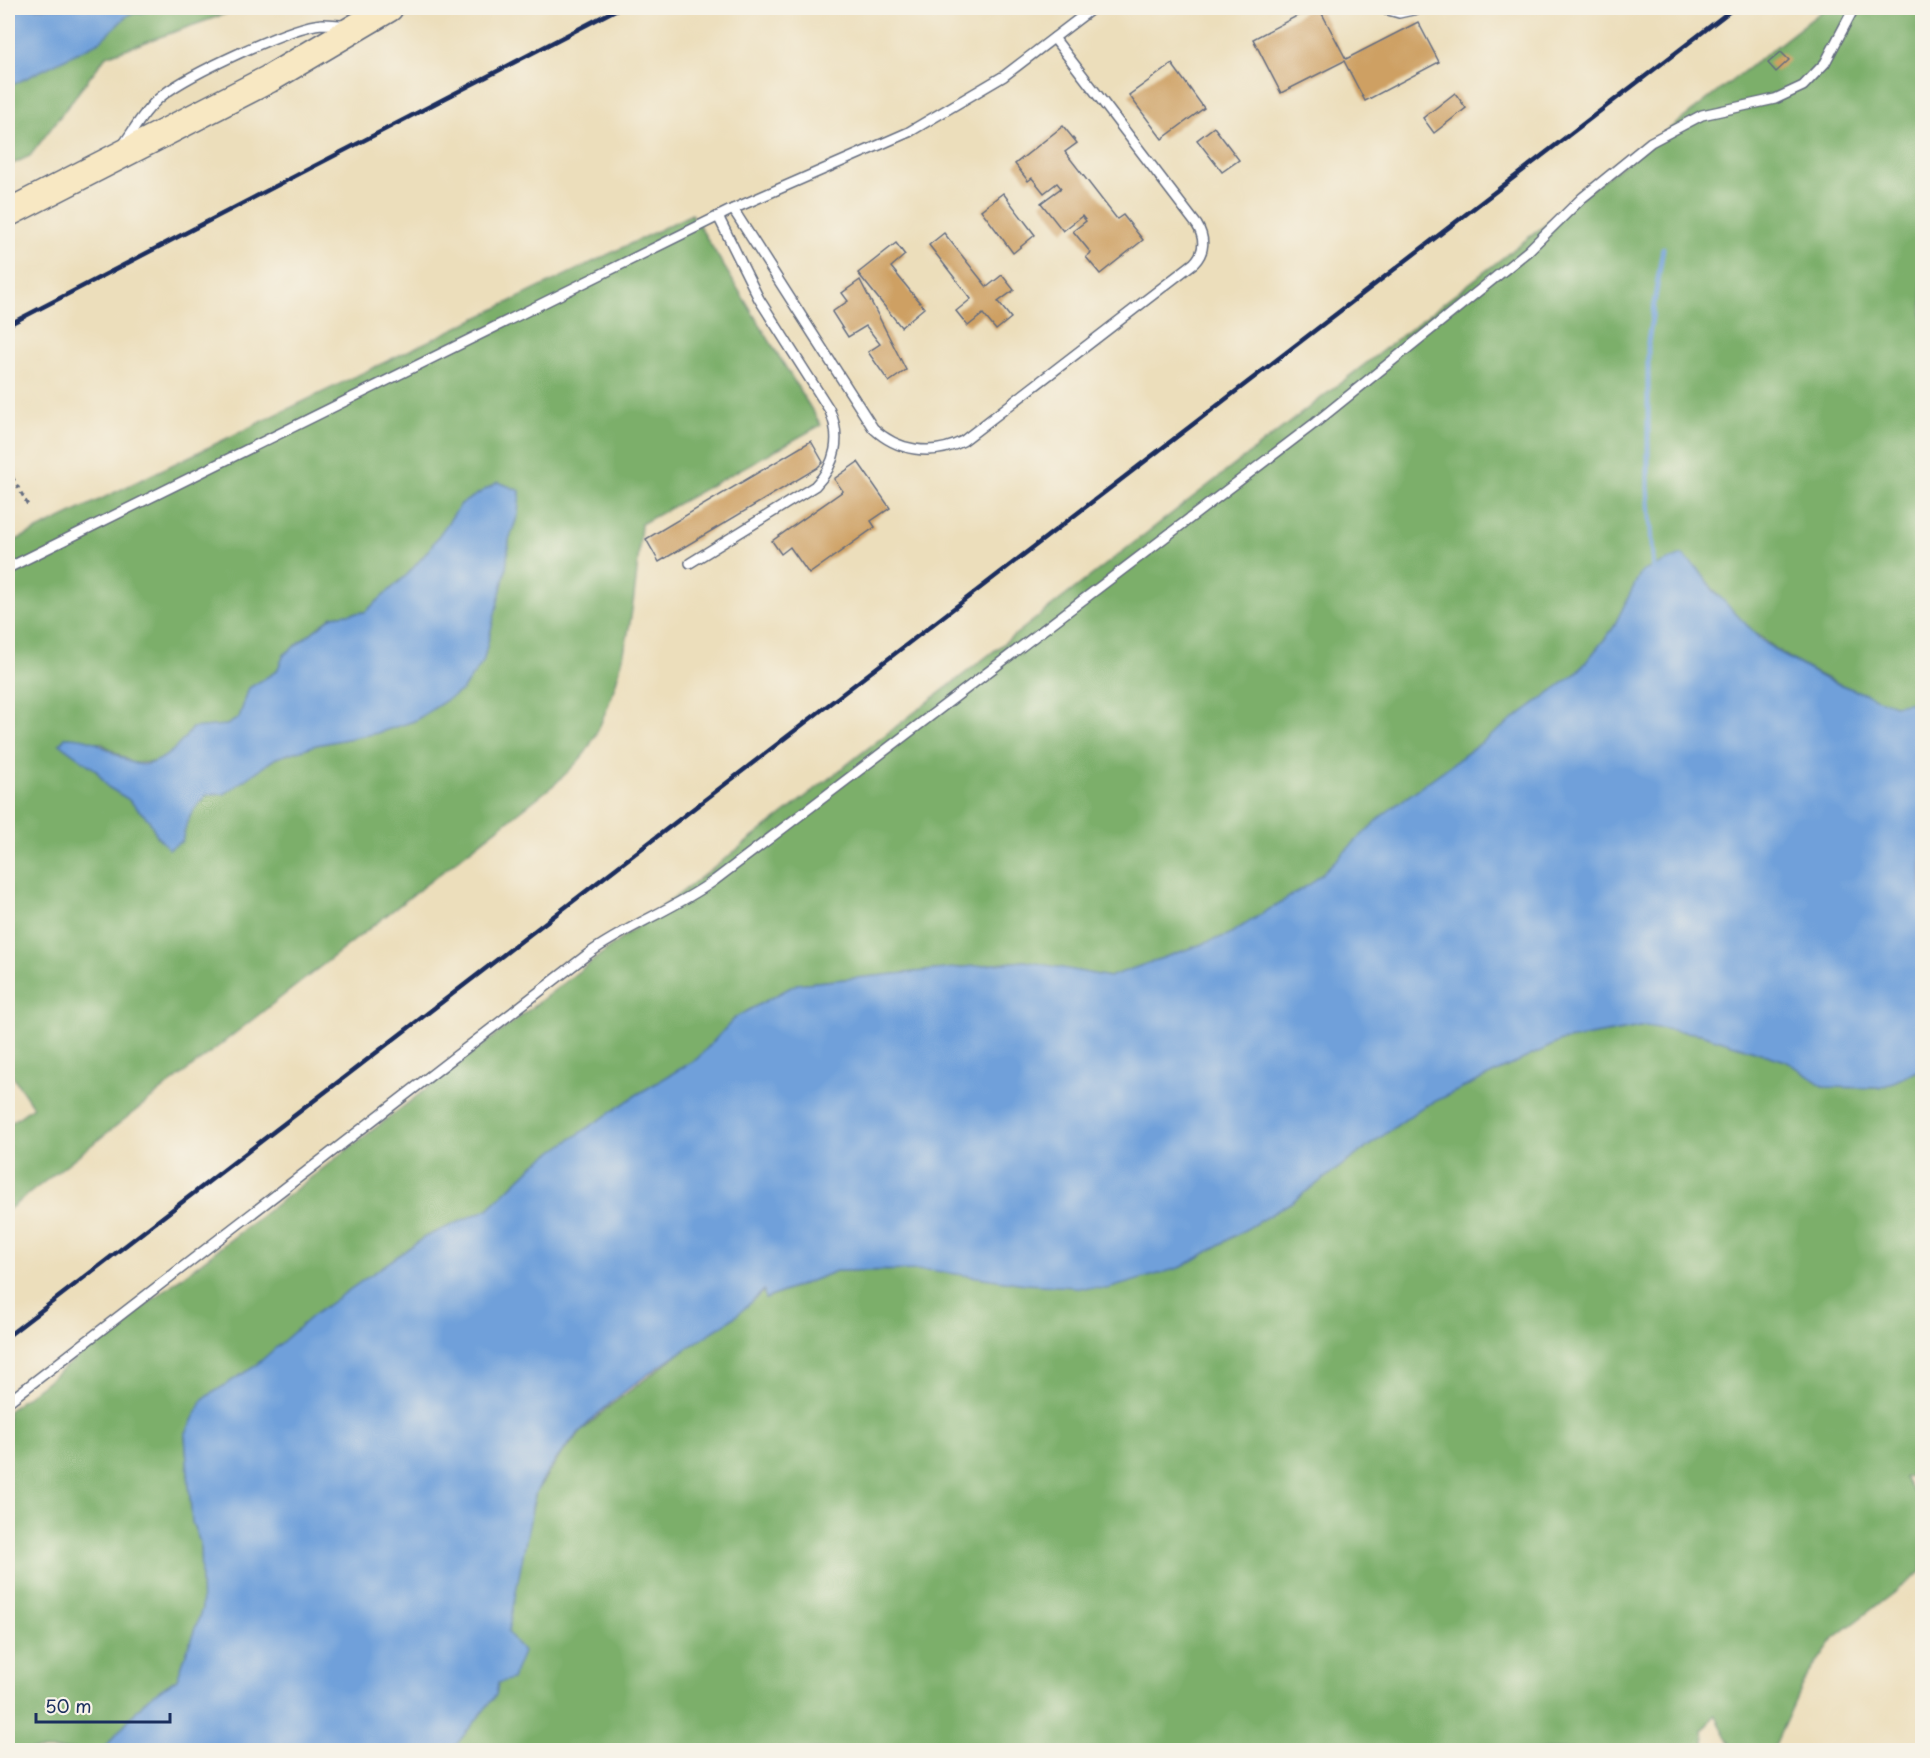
<svg xmlns="http://www.w3.org/2000/svg" width="1930" height="1758" viewBox="0 0 1930 1758" font-family="'Playpen Sans',sans-serif">
<style>
.forest{fill:#7caf6a;stroke:#4c6f64;stroke-width:1.5;fill-rule:evenodd}
.water{fill:#6fa0da;stroke:#45689c;stroke-width:1.5}
.lines{fill:none;stroke-linecap:round;stroke-linejoin:round}
.stream{stroke:#6fa0da;stroke-width:5}
.building{fill:#cea063}
.lane-casing{stroke:#646c7f;stroke-width:12}
.secondary-casing{stroke:#646c7f;stroke-width:30}
.path{stroke:#646c7f;stroke-width:3;stroke-dasharray:4.5 4.5;stroke-linecap:butt}
.lane{stroke:#fff;stroke-width:9}
.secondary{stroke:#f8e8c3;stroke-width:27}
.rail{stroke:#1b2f5e;stroke-width:4.5}
</style>
<rect width="100%" height="100%" fill="#f7f3e8"/>
<filter id="ink" filterUnits="userSpaceOnUse"><feTurbulence type="fractalNoise" baseFrequency=".0167" numOctaves="2"/><feDisplacementMap in="SourceGraphic" scale="12" xChannelSelector="R" yChannelSelector="G"/><feConvolveMatrix kernelMatrix="1 2 1 2 8 2 1 2 1" color-interpolation-filters="sRGB"/></filter>
<filter id="wash" filterUnits="userSpaceOnUse"><feTurbulence type="fractalNoise" baseFrequency=".008" numOctaves="4" result="noise"/><feDisplacementMap in="SourceGraphic" scale="24" xChannelSelector="R" yChannelSelector="G"/><feGaussianBlur stdDeviation="1.35" result="paint"/><feColorMatrix in="noise" values="0 0 0 0 0 0 0 0 0 0 0 0 0 0 0 0 0 1.4 0 .05"/><feComposite in="paint" operator="in"/></filter>
<g filter="url(#wash)">
<rect width="100%" height="100%" fill="#ecdebb"/>
<g class="forest">
<polygon points="153,8 242,8 106,56 30,156 8,166 8,87 99,42 129,14 144,12"/>
<path d="M1826,8H1922V701C1914,702 1904,705 1895,705C1884,704 1871,696 1860,692C1793,668 1738,628 1698,569L1641,572L1612,630L1578,672L1384,814L1312,883L1228,935L1109,977L1024,961L797,984L736,1017L697,1059L638,1094L536,1163L488,1209L425,1237L312,1316L254,1367L203,1399L185,1435L192,1522L200,1542L202,1609L177,1679L148,1698L102,1750H8V1411C616,946 1219,474 1826,8Z"/>
<path d="M692,214L821,425L641,524C636,598 626,681 589,747C581,761 566,773 555,784L8,1210V1125L33,1107L8,1069V544ZM498,482L520,491L518,514L509,540L506,569L483,662L462,690L414,721L377,733L316,745L276,758L224,794H208C192,808 186,821 182,841L158,837L149,820L128,799L108,787L96,770L60,744L101,743L132,763L156,762L180,746L192,728L227,725L239,718L249,688L277,671L284,655L332,616L365,612L408,574L428,551L461,504Z"/>
<polygon points="1645,1026 1701,1034 1786,1061 1825,1087 1880,1088 1922,1069 1922,1473 1904,1478 1922,1504 1922,1571 1834,1638 1804,1681 1775,1745 1765,1750 1734,1750 1715,1715 1703,1730 1705,1750 452,1750 496,1695 517,1578 536,1492 560,1456 583,1430 611,1405 702,1337 728,1322 765,1290 766,1299 836,1271 929,1270 1026,1284 1182,1267 1290,1203 1421,1108 1561,1041"/>
</g>
<g class="water">
<polygon points="8,8 153,8 144,12 129,14 99,42 8,87"/>
<path d="M498,482L520,491L518,514L509,540L506,569L483,662L462,690L414,721L377,733L316,745L276,758L224,794H208C192,808 186,821 182,841L169,849L158,837L149,820L128,799L108,787L96,770L60,744L65,737C98,737 104,750 130,762C155,773 180,746 192,728L227,725L239,718L249,688L277,671L284,655L333,616L365,612L408,574L428,551L461,504Z"/>
<path d="M1682,555L1698,569L1713,590L1760,639L1781,654L1825,679L1894,705L1922,701V1069L1880,1088L1825,1087L1786,1061L1701,1034L1645,1026L1561,1041L1421,1108L1290,1203L1182,1267L1107,1289L1026,1284L929,1270L836,1271L765,1299L764,1290C752,1301 740,1314 726,1323C658,1367 576,1415 537,1490C531,1501 531,1518 528,1530C521,1564 515,1598 508,1632L523,1652L512,1679L498,1683L496,1695L452,1750H102L148,1698L177,1679L202,1609L200,1542L192,1522L185,1435L203,1399L254,1367L312,1316L425,1237L488,1209L536,1163L638,1094L697,1059L736,1017L797,984L1025,961L1109,977L1228,935L1312,883L1384,814L1578,672L1612,630L1641,572Z"/>
</g>
<g class="lines">
<polyline class="stream" points="1654,572 1648,488 1648,342 1663,248"/>
</g>
<g id="blocks">
<g class="building">
<polygon points="1312,8 1319,8 1346,59 1418,22 1439,62 1365,101 1344,61 1281,93 1253,39"/>
<polygon points="1781,52 1789,60 1776,72 1768,63"/>
<polygon points="1172,64 1204,108 1162,139 1129,95"/>
<polygon points="1455,93 1466,108 1434,133 1423,118"/>
<polygon points="1063,126 1077,143 1065,152 1117,219 1123,215 1143,240 1100,274 1086,257 1091,253 1073,231 1086,221 1082,216 1063,231 1041,203 1061,188 1057,183 1044,193 1032,178 1028,181 1015,164"/>
<polygon points="1214,127 1239,160 1222,172 1197,140"/>
<polygon points="1003,193 1035,235 1013,253 981,210"/>
<polygon points="944,233 987,287 1002,275 1014,290 998,302 1011,318 996,330 983,314 968,326 956,311 971,299 929,245"/>
<polygon points="896,243 905,255 891,267 924,308 901,327 858,273"/>
<polygon points="860,280 906,370 889,382 868,352 880,344 866,326 848,337 832,312 848,301 842,293"/>
<polygon points="811,441 823,462 817,468 659,562 646,539"/>
<polygon points="858,462 890,508 871,521 875,527 809,574 790,547 781,554 772,541 843,491 834,479"/>
</g>
</g>
</g>
<g filter="url(#ink)">
<use href="#blocks" fill-opacity="0" stroke="#646c7f" stroke-width="1.5"/>
<g class="lines">
<defs>
<g id="lane">
<polyline points="1381,8 1399,13 1422,8"/>
<path d="M123,145C135,128 146,108 163,95C188,75 291,26 322,24C329,24 337,25 345,25"/>
<path d="M733,209L873,428C897,451 932,457 963,441L1194,263C1205,252 1205,238 1197,225L1054,38"/>
<path d="M690,563L815,486C836,465 842,437 829,409L759,299L718,216"/>
<polyline points="8,568 733,209 909,132 1004,76 1093,8"/>
<path d="M8,1402L588,954C628,925 675,909 715,880L1315,423L1528,251L1582,198L1651,142L1702,115L1775,99L1803,86L1825,63L1854,8"/>
</g>
<polyline id="secondary" points="8,213 269,79 389,8"/>
</defs>
<use href="#lane" class="lane-casing"/>
<use href="#secondary" class="secondary-casing"/>
<polyline class="path" points="8,469 29,507"/>
<use href="#lane" class="lane"/>
<use href="#secondary" class="secondary"/>
<g class="rail">
<polyline points="8,325 619,8"/>
<polyline points="8,1336 1734,8"/>
</g>
</g>
</g>
<rect width="1930" height="1758" fill="none" stroke="#f7f3e8" stroke-width="30"/>
<path d="M36 1713v9h134v-9" fill="none" stroke="#1b2f5e" stroke-width="3"/>
<text x="45" y="1713" font-size="18" fill="#1b2f5e" stroke="#f7f3e8" stroke-width="4.5" paint-order="stroke">50 m</text>
</svg>
